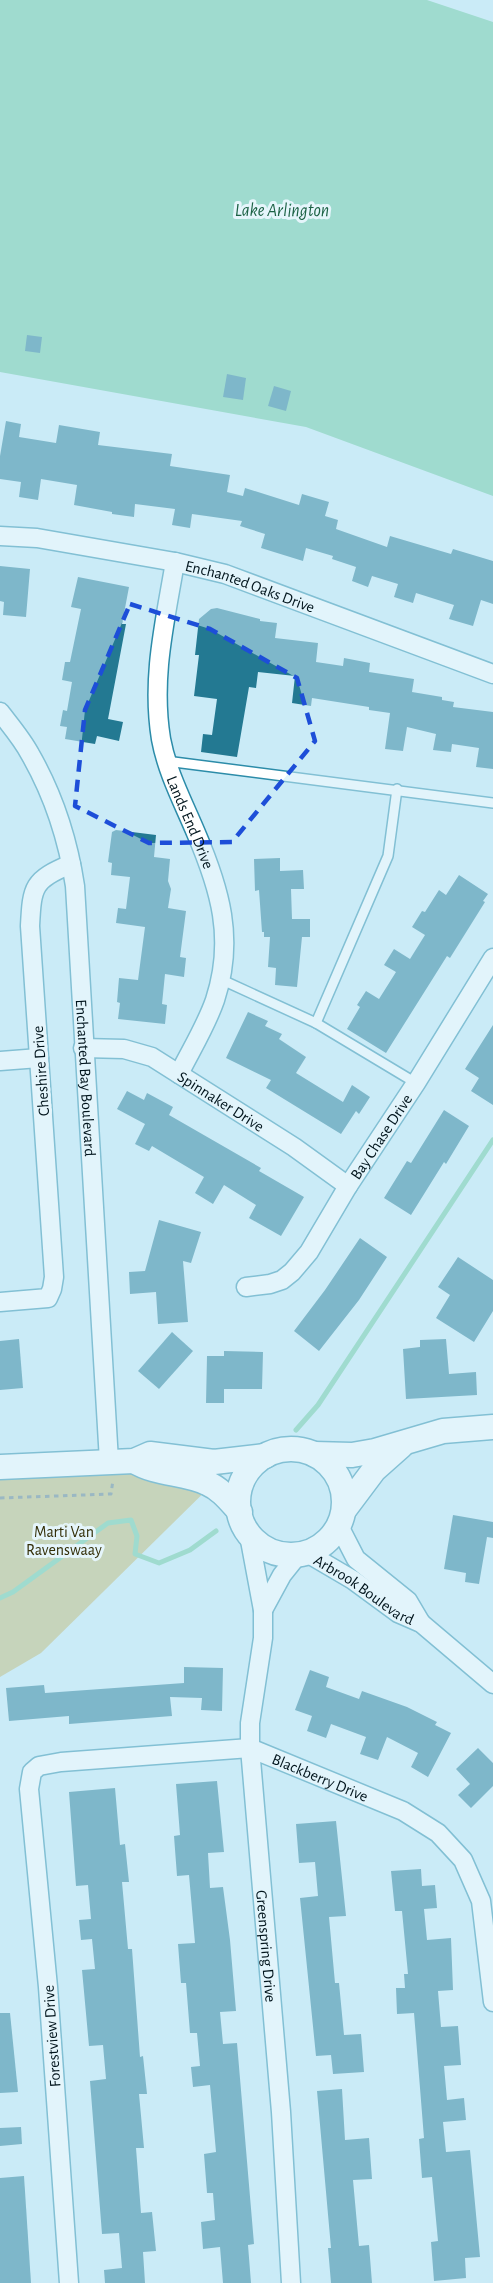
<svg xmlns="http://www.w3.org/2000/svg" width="493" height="2283" viewBox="0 0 493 2283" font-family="'Alegreya Sans',sans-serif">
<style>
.green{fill:#c1b872}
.water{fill:#6cc89d}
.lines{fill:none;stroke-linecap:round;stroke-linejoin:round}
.stream{stroke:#6cc89d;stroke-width:5}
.building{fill:#237992}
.lane-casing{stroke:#2c8ca9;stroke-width:12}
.street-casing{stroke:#2c8ca9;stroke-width:21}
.secondary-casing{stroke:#2c8ca9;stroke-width:27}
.path{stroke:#607a84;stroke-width:3;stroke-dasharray:4.5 4.5;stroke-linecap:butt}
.lane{stroke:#fff;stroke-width:9}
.street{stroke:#fff;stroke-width:18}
.secondary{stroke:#fff;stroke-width:24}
.marked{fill:none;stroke:#1d4ed8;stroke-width:4.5;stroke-dasharray:12 8;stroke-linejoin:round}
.labels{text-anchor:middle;stroke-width:6;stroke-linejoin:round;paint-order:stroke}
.street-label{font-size:16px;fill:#00141c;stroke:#e5f5fb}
.park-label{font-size:16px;fill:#332e07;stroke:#e5f5fb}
.water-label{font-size:18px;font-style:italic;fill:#1c6245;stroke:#e5f5fb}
</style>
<rect width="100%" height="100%" fill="#caebf7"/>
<polygon class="green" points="230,1467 41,1653 0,1677 0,1479"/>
<polygon class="water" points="0,0 427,0 493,22 493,496 306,427 0,372"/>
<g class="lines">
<g class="stream">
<polyline points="296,1430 318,1405 493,1140"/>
<polyline points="0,1598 13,1592 108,1523 131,1520 137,1536 135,1554 159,1563 190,1550 216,1531"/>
</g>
</g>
<g class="building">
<polygon points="27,335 42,337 40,353 25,351"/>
<polygon points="227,374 246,378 243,400 223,397"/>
<polygon points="274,386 291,391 286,411 268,406"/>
<polygon points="6,421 21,424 19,437 56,443 59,425 100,432 98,445 172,454 170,466 230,475 227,492 243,496 245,488 299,505 302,494 329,502 325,516 338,520 336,529 387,547 390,536 451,554 453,549 493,561 493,604 481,600 473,626 449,619 454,605 416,593 413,603 394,597 398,584 372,576 368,587 352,581 356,567 332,559 333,556 306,548 303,561 261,548 265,534 240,526 242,521 192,514 190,528 172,525 175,509 135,504 134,517 112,514 112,512 74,505 77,485 41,479 38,500 19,497 21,482 0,479 0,456"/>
<polygon points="0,566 30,569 26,617 3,615 4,602 0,601"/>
<polygon points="78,577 129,587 122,624 126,624 108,719 123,722 119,741 97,736 95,744 65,739 67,727 60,726 63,710 67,711 72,682 62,680 65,662 70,662 81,609 71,607"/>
<polygon points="217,608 260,619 260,621 277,623 275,638 318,643 316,662 343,666 344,658 370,663 369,672 414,679 412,692 442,697 442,700 454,702 453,707 493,712 493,769 476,767 479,748 452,744 451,752 433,750 436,734 407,727 403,751 385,749 390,713 369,710 369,707 312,698 311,706 292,703 295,676 258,672 256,688 249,687 237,757 201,752 203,734 212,735 217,699 194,696 199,655 195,655 199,619 211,609"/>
<polygon points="116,830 156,835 154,857 170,859 168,881 171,889 168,908 186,911 180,957 186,958 184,977 165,974 162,1004 167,1005 165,1024 118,1019 120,1003 117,1002 119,978 138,980 145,927 116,923 118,908 126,909 130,877 111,875 112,863 108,862 112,832"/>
<polygon points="280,858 280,871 303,870 304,889 291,889 292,919 310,919 310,937 302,937 297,987 275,985 276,968 268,967 270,937 264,937 264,932 262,932 259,890 255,891 254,859"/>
<polygon points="459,875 488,894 483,901 485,902 450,958 447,956 386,1053 347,1029 360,1007 357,1005 366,991 379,999 396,972 384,965 394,949 410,959 425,935 412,927 422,911 425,912 439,890 446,895"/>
<polygon points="248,1012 268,1021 265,1026 282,1034 279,1039 306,1057 296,1073 343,1102 352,1085 370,1097 359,1114 356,1111 341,1134 266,1088 271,1080 226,1058"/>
<polygon points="493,1025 493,1105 471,1091 479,1078 465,1069"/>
<polygon points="127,1091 144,1100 147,1093 173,1107 169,1115 261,1168 259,1171 304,1197 281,1236 249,1218 256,1205 224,1185 213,1204 195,1193 204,1177 152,1146 149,1151 135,1144 145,1124 117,1109"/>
<polygon points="444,1110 469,1126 446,1164 444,1162 411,1215 384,1198 407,1161 411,1163"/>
<polygon points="159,1220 201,1232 191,1263 183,1261 188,1322 158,1324 156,1292 130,1294 129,1272 145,1271"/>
<polygon points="360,1238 387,1257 359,1300 319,1351 294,1331 325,1290"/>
<polygon points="458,1257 493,1280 493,1311 474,1342 436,1318 450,1295 438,1287"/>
<polygon points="172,1332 193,1351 159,1389 138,1371"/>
<polygon points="19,1339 23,1388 0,1390 0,1341"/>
<polygon points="446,1339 449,1374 476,1372 477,1395 406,1399 403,1349 420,1347 420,1340"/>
<polygon points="224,1351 263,1352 262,1389 224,1389 224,1403 206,1403 207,1356 224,1356"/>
<polygon points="453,1515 493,1522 493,1538 487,1537 479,1584 465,1582 466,1573 444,1569"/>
<polygon points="184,1667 223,1668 222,1711 201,1710 202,1698 170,1697 172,1716 69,1724 69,1716 9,1721 6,1688 44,1685 45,1693 184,1683"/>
<polygon points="310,1670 329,1677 326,1687 359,1699 362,1691 407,1707 437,1722 435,1725 451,1733 428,1777 411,1767 418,1753 387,1737 378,1760 360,1754 366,1737 331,1724 326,1738 307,1731 312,1716 295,1710"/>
<polygon points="478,1748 493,1763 493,1786 471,1808 458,1795 470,1784 456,1769"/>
<polygon points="217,1781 224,1852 208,1853 210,1888 223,1887 230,1940 236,2011 220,2012 223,2044 237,2043 254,2244 248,2245 251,2283 223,2283 220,2247 203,2249 201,2222 215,2220 213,2193 207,2193 204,2154 216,2152 210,2085 193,2087 191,2067 200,2066 197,2033 190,2033 186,1983 181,1983 178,1944 195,1943 189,1875 177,1876 174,1836 180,1835 176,1784"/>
<polygon points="115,1788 120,1845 125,1844 129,1882 122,1882 128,1949 132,1949 140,2057 143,2056 147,2094 139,2094 144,2148 136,2148 141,2213 152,2212 156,2251 143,2252 145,2283 105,2283 104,2270 122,2268 119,2233 102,2234 90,2081 106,2079 103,2045 89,2046 82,1970 95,1969 92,1939 81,1940 79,1920 91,1919 88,1885 76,1886 69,1792"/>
<polygon points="336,1821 346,1916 329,1917 335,1983 339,1983 344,2035 361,2034 364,2072 333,2074 331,2055 316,2056 300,1898 318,1896 315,1862 299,1863 296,1824"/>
<polygon points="421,1869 422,1886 435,1885 437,1908 424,1909 427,1940 451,1938 453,1990 438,1991 441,2027 458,2026 461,2065 444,2066 447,2100 464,2098 466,2120 443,2122 446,2152 470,2150 480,2257 465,2258 466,2278 434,2281 431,2242 438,2241 432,2177 422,2178 419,2139 424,2138 414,2013 397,2014 396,1988 405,1988 404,1974 408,1974 402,1911 395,1911 391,1871"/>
<polygon points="0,2013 10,2013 18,2092 0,2093"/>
<polygon points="342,2089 345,2140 369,2138 372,2179 353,2180 359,2246 369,2245 372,2283 331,2283 328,2248 331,2248 317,2091"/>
<polygon points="21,2127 22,2144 0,2146 0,2128"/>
<polygon points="24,2176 31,2283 0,2283 0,2178"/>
</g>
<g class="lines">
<defs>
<g id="lane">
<polyline points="166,761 493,803"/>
<polyline points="220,979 316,1023 416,1083"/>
<polyline points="316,1023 388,856 397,789"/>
</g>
<g id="street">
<path id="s1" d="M0,536L37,538L175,562L225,574L493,674"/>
<path id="s2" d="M175,562C165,622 151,678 161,739C167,772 183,802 196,833C220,889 235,939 215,1000C206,1026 191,1050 179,1074"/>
<path id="s3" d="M0,712C10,725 22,739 30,754C53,794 68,840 75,886L109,1461"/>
<path id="s4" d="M83,1048L124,1049L152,1057L294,1147L348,1186"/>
<polyline points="0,1061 39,1058"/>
<path id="s5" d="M246,1287L270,1284L282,1280L292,1272L309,1252L348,1186L416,1083L493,958"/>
<path d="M0,1302L48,1298L52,1289L54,1277L30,926C32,886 33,880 71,864"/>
<polyline points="339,1526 356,1559 408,1601 421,1623"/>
<path id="s6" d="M249,1535L263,1610V1638L250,1723V1748L281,2112L291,2283"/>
<path id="s7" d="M307,1553L353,1580L398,1613L421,1623L493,1684"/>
<polyline points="263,1610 282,1575 298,1555"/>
<path id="s8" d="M69,2283L48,1987L29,1789L32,1772L39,1766L61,1762L250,1748L403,1811L438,1833L463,1860L481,1901L493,2002"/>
</g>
<g id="secondary">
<circle cx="291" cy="1502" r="53"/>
<polyline points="314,1454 352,1455 375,1451 443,1431 493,1427"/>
<path d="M134,1461C157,1475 183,1472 207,1483C221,1489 230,1501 240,1512"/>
<polyline points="0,1467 134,1461 150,1454 214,1462 265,1456"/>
<polyline points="344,1510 374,1470 401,1446"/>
</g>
</defs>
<use href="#lane" class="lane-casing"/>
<use href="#street" class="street-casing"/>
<use href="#secondary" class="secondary-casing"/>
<polyline class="path" points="0,1498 111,1494 113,1480"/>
<use href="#lane" class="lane"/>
<use href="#street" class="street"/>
<use href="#secondary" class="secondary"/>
</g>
<path d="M0 0H493V2283H0ZM130,604L210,629L297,678L315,741L232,842L149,843L75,806L85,710Z" fill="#caebf7" fill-opacity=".55" fill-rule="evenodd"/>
<path class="marked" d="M130,604L210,629L297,678L315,741L232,842L149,843L75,806L85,710Z"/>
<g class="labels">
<g class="street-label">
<text dy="6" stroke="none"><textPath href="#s1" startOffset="256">Enchanted Oaks Drive</textPath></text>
<text dy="6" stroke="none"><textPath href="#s2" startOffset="267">Lands End Drive</textPath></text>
<text transform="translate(40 1071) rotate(-94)" y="6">Cheshire Drive</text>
<text dy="6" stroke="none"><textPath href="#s3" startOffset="384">Enchanted Bay Boulevard</textPath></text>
<text dy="6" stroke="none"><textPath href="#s4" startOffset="152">Spinnaker Drive</textPath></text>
<text dy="6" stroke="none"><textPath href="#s5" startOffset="212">Bay Chase Drive</textPath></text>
<text dy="6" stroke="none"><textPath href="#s7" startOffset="68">Arbrook Boulevard</textPath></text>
<text dy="6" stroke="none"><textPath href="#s8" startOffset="810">Blackberry Drive</textPath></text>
<text dy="6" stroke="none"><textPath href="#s6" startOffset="414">Greenspring Drive</textPath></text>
<text transform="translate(51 2036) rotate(-94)" y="6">Forestview Drive</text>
</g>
<g class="park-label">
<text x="64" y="1537">Marti Van<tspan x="64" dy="18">Ravenswaay</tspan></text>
</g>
<g class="water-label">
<text x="282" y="216">Lake Arlington</text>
</g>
</g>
</svg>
